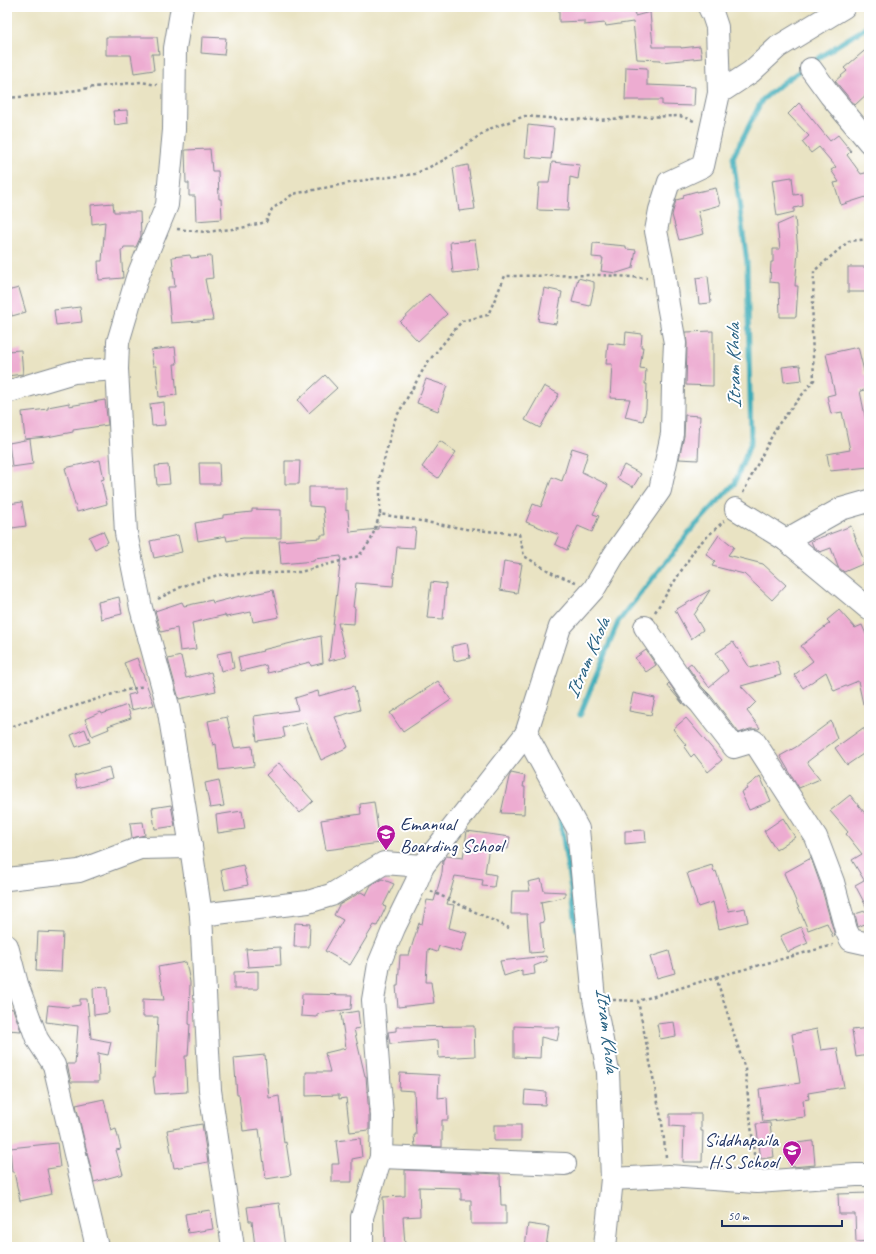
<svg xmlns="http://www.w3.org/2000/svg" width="876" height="1254" viewBox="0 0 876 1254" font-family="Caveat,sans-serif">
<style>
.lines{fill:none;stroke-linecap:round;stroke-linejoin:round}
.stream{stroke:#3aabb7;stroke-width:5}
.building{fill:#edacd1}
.minor-casing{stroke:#828990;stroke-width:24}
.path{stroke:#828990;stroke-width:2.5;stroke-dasharray:3 3;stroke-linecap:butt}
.minor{stroke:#fff;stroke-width:22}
.labels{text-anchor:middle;stroke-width:4;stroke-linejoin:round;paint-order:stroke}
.poi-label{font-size:19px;fill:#1b2f5e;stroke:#fff;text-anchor:start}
.water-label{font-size:20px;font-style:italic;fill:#276182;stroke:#fff}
</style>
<rect width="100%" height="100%" fill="#fff"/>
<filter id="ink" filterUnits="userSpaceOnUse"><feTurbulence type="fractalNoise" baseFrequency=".025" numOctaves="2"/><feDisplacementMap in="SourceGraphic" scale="8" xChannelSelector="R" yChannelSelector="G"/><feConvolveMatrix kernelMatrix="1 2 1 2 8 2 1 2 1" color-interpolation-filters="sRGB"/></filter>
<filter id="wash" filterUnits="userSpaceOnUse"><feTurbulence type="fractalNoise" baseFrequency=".012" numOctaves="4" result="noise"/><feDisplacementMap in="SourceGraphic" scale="16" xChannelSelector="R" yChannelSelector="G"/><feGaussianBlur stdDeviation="0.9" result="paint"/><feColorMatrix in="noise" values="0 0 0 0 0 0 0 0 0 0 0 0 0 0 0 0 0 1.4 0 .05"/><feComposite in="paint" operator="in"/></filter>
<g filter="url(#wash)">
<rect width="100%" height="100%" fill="#e9e3c3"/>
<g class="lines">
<g class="stream">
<polyline points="580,715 618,622 692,529 735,483 751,442 747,263 733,157 762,100 785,81 841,43 869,26"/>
<polyline points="560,818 577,929"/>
</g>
</g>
<g id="blocks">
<g class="building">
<polygon points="585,7 634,7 635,16 650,12 653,47 681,47 681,48 700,46 702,58 661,62 661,60 637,59 633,22 606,26 605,23 584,25 584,21 559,22 559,8"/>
<polygon points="106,37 157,37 159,54 152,54 154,70 134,73 131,55 106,55"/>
<polygon points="202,37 226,38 224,55 201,53"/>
<polygon points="869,47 869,92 855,105 835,81 847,71 844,68"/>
<polygon points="626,67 647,68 647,85 695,87 694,106 662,105 662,100 625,100"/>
<polygon points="799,103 830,141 838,135 851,151 847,155 861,174 869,172 869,196 841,205 834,183 839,182 831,170 836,167 819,147 811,153 802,142 809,136 788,114"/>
<polygon points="127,110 128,123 115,125 113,111"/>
<polygon points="528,125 554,128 551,159 525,157"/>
<polygon points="210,149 212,171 218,171 219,199 221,199 222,219 196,221 195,196 189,196 189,183 186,183 185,150"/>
<polygon points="552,162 580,165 578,179 570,177 568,211 537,210 539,183 549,183"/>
<polygon points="468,165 475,209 459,211 453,168"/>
<polygon points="792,177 794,195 802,194 803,206 794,208 794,212 777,216 772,180"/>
<polygon points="716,188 720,205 698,211 704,234 679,240 672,215 676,200 684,198 683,195 697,191 697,192"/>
<polygon points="113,203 114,212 140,212 141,236 136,247 124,247 123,250 121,250 123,278 99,280 98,261 102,261 105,222 92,224 91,205"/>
<polygon points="795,217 798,252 795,286 798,286 796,317 780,317 779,283 770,282 771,262 773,262 773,249 780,249 777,225"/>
<polygon points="475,240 479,270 453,273 450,242"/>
<polygon points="593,243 626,246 626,249 636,250 633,268 617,273 601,271 603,258 592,257"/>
<polygon points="190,255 191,258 211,256 213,278 205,279 213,320 171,323 169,304 168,287 175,287 172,257"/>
<rect x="848" y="267" width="21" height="25"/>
<polygon points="708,276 711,303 699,304 696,278"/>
<polygon points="578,278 594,282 594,288 590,306 572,302"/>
<polygon points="19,288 26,312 12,316 7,298 7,291"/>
<polygon points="544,288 562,292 556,324 538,321"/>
<polygon points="429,294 447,314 418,341 400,322"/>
<polygon points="80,307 82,322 56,325 54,310"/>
<polygon points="713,331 713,386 686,385 687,344 686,332"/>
<polygon points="626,332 642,334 641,347 643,347 640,368 646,369 645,384 647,384 646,409 643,421 625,417 630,399 610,398 612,364 606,364 608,343 625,345"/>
<polygon points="175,347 177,364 174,364 177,395 159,397 156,366 153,366 151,350"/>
<polygon points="858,347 865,375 869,375 869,389 860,391 866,421 867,421 869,428 869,467 830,471 827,454 850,450 842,412 831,414 827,396 835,394 826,354"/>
<polygon points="21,350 23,374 7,376 7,351"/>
<polygon points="800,365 802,380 784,382 782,367"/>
<polygon points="325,375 337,388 309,413 298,400"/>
<polygon points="426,379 447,386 438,411 417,403"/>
<polygon points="544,386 559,394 540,428 525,420"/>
<polygon points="105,400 108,425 73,430 73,432 47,437 25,439 22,412 48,409 48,407 69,403 69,406"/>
<polygon points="164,402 165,425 152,426 150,404"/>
<polygon points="685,415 700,416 698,460 679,459 684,436"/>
<polygon points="30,439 33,464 12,467 9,443"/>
<polygon points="440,441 456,452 438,478 422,467"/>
<polygon points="572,448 588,453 582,472 608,485 593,514 599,516 592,532 578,526 567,550 555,544 559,535 526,522 533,504 541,507 552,477 562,481"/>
<polygon points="100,460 104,479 101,480 107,504 77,512 65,468"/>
<polygon points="285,461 300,461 299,484 285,484"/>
<polygon points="199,463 219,463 220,484 200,484"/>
<polygon points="168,465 170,484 157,485 155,466"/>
<polygon points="624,465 641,474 633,487 617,478"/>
<polygon points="309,487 346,487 346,511 348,510 350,532 378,529 378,526 416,528 414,548 397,547 393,586 356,583 353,607 355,608 354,624 338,623 346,657 329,661 341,556 314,559 314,561 281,564 279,541 321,538 321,535 326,535 323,507 309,506"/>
<polygon points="22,502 26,526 12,528 8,504"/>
<polygon points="252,509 281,510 281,538 243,538 227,541 226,536 198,541 195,523 223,518 223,515 252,512"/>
<polygon points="851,526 856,539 855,539 865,563 844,572 838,567 831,548 820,552 813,546 811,541"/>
<polygon points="103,531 108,542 95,549 89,537"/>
<polygon points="178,535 182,552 154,558 150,541"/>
<polygon points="719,535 734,547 728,555 763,564 786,585 772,600 744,574 712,566 715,561 706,554"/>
<polygon points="504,561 522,564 517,593 500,590"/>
<polygon points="431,582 446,584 443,619 427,618"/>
<polygon points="273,590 279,617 253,622 251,612 226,617 225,615 192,623 196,649 180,651 177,628 161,632 155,611 182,602 184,606 212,600 213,603 240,596 240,597"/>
<polygon points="710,590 694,615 703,630 691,639 675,610"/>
<polygon points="119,597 122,614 101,619 98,602"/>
<polygon points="839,610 855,628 862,625 869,641 869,703 863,704 858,681 834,691 826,672 803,688 794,675 813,661 801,646 830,623 827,620"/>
<polygon points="321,636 323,663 311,666 310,662 268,673 266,665 241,671 238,657 263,651 262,650"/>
<polygon points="733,642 750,668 777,661 781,675 741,686 756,702 747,711 760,728 758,729 750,729 739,733 710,695 702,687 687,666 691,663 709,687 728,671 716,653"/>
<polygon points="467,643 470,658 454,661 452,646"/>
<polygon points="646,650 656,665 646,672 635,658"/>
<polygon points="231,651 234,668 221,671 217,654"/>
<polygon points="181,656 186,678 211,672 216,691 179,699 168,659"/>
<polygon points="137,658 154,705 131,710 128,695 136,693 124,663"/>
<polygon points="438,681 451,700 403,732 390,713"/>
<polygon points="669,683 683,704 667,685"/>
<polygon points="354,686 360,710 335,717 348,747 321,760 305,722 283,728 285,737 257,741 254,716 298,710 295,698 318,691 319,696"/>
<polygon points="633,693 655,698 651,715 629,711"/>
<polygon points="127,705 131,718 108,726 109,729 92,736 85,719 101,712 102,714"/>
<polygon points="227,717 234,748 252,746 254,766 219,770 216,744 213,745 208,721"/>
<polygon points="686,718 722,760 708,772 694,754 691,757 684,747 686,745 673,729"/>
<polygon points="831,721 837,739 807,762 820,779 799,788 780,756 796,747"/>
<polygon points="863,728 869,737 869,750 847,765 835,748"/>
<polygon points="85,729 90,742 76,747 71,735"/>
<polygon points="279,763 313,801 300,813 266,775"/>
<polygon points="109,767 112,779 77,788 74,776"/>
<polygon points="511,773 525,776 523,787 525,787 524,814 501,813 509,777"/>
<polygon points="760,776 771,801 749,810 741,792 747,789 746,787"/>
<polygon points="219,780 224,806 210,808 205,783"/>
<polygon points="850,795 869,818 869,922 858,927 855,914 868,910 855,885 864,880 852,860 862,854 846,834 848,832 830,811"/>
<polygon points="374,802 380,843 326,850 321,820 361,814 360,804"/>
<polygon points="171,805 175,826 155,829 152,808"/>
<polygon points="242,811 245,829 218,833 216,815"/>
<polygon points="783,818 795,837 776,850 764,831"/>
<polygon points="143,822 145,835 132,838 130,823"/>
<polygon points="645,830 646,842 625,844 625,831"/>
<polygon points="467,831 510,837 508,849 489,846 485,873 496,875 494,887 482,886 483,880 455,876 447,904 454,905 449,928 467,933 461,952 439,946 437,952 428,949 426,982 431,982 434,1003 398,1007 396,986 398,986 400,955 409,955 419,923 422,924 427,900 434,901 442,873 443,860 446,856 463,858"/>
<polygon points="811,858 821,886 835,936 833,937 827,923 808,930 784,873"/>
<polygon points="243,865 248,885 225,890 221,870"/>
<polygon points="712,865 714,872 716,871 729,911 745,908 748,922 719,929 713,902 698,907 687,873"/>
<polygon points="382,879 394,884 383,906 386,907 377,926 374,925 350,965 325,951 343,920 334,915 339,905 361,892 366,895 371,885"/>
<polygon points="541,879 544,891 565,892 565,897 541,902 544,922 540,923 543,952 530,953 527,914 511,914 512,891 530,891 528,882"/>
<polygon points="295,923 310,924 309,947 294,947"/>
<polygon points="801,927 808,943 788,952 780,936"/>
<polygon points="38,932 63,933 61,972 36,971"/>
<polygon points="280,947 281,965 248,967 246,949"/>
<polygon points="669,951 675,973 657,978 650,957"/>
<polygon points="546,956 547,961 534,966 535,974 522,976 522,970 504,976 500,961"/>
<polygon points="186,962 190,982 189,1024 190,1024 188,1056 185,1056 187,1092 155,1094 153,1077 155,1077 158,1017 143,1017 143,999 164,1000 158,967"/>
<polygon points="258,971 258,989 234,989 234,972"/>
<polygon points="107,987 109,1013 94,1015 93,988"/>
<polygon points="302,994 352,995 351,1009 317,1014 317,1017 301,1016"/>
<polygon points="80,999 87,999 91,1038 111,1042 108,1055 98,1053 99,1082 71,1082 67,1064 75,1064 78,1026 46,1022 48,1005 67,1007 80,1005"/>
<polygon points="7,1008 13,1009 21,1031 7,1030"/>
<polygon points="358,1011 360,1028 354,1029 365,1076 366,1076 369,1116 369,1130 350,1132 346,1098 339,1099 339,1095 306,1096 306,1072 330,1072 325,1053 346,1048 341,1014"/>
<polygon points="674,1022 676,1036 660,1039 657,1024"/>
<polygon points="474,1026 475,1056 439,1058 438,1040 390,1044 388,1032 396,1031 396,1027"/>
<polygon points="514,1026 541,1027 560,1027 557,1041 541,1037 540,1058 514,1057"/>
<polygon points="869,1028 869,1055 856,1057 852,1030"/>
<polygon points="817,1029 821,1050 837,1048 844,1087 808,1093 809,1099 803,1100 805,1117 763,1122 759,1089 800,1083 792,1034"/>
<polygon points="265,1055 269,1098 279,1096 284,1143 286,1142 291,1175 266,1179 259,1129 243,1131 239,1095 237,1095 234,1058"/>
<polygon points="400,1073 439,1075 438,1098 447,1097 448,1120 442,1120 442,1147 415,1146 414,1135 416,1135 414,1091 399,1090"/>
<polygon points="525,1090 546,1092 545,1105 524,1104"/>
<polygon points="104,1099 111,1131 116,1129 121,1149 116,1150 123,1174 94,1182 76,1105"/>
<polygon points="670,1114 701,1114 701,1131 703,1131 702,1162 683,1162 684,1127 670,1126"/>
<polygon points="770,1123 774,1157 761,1159 756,1124"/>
<polygon points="202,1124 208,1162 174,1168 167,1130"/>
<rect x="494" y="1125" width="27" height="16"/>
<polygon points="360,1138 362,1157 352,1159 352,1182 332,1182 332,1164 339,1164 336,1141"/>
<polygon points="813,1141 815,1165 791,1167 788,1144"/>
<polygon points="57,1143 60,1167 47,1169 52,1194 20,1201 14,1172 12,1172 10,1148"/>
<polygon points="405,1170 500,1174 501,1205 506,1205 506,1224 471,1224 471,1200 461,1200 461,1188 419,1187 420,1216 403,1217 405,1245 385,1247 383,1197 405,1196"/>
<polygon points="869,1193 869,1241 856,1242 855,1214 839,1214 838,1194"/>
<polygon points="279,1203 285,1247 255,1247 252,1221 249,1221 247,1207"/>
<polygon points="210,1210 213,1229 188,1233 185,1214"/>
<polygon points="528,1224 549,1227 546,1247 525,1247"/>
</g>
</g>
</g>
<g filter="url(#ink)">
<use href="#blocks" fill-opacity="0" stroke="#828990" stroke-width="1"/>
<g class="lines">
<defs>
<g id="minor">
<polyline points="182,7 175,48 174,130 167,205 137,278 118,342 117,369 126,533 141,608 168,706 191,847 201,915 210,1090 233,1247"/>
<polyline points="709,7 713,15 717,27 719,93"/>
<polyline points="811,69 830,95 869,142"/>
<polyline points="7,392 74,372 117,369"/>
<polyline points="736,509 786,540 869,609"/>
<polyline points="786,540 841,509 869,501"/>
<polyline points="645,627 692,695 700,703 734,747 754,741 816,837 833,882 846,930 851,940 869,944"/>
<polyline points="526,734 578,829 594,999 608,1072 612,1179 605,1247"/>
<polyline points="7,879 79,871 140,848 191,847"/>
<polyline points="201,915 308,902 331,895 384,863 423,866"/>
<polyline points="7,946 17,984 37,1039 54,1065 97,1247"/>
<polyline points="381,1157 565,1164"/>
<polyline points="612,1179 668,1176 757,1182 856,1175 869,1175"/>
<polyline points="362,1247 362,1217 381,1157 382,1116 373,1000 379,964 394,928 416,883 423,866 526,734 560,627 594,589 614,555 660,490 672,434 673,384 675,343 668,305 663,265 656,231 660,210 669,182 703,166 719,93 751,72 778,47 844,7"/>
</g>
</defs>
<use href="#minor" class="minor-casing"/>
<g class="path">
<polyline points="7,98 55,94 94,87 141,82 157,85"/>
<polyline points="177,229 205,232 241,228 266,222 272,209 293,194 365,180 415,174 444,160 489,129 525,116 560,119 597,120 637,117 680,116 694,121"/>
<polyline points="743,493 755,469 777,426 814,380 812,332 814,271 849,241 869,239"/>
<polyline points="380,514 380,476 394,421 427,363 462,321 488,315 505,276 600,275 647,278"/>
<polyline points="158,599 183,586 218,575 300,572 359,556 371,540 380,514 466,529 519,534 524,556 554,574 576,582"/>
<polyline points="655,612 697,546 724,521"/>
<polyline points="7,728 119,692 144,686"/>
<polyline points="431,891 509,928"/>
<polyline points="716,977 745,1069 755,1163"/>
<polyline points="613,1000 638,1001"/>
<polyline points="666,1157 662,1123 638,1001 716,977 833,945"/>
</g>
<use href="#minor" class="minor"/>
</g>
</g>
<defs>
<symbol id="school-pin" viewBox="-11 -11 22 30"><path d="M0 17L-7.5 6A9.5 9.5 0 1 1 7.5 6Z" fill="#b5179e" stroke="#fff"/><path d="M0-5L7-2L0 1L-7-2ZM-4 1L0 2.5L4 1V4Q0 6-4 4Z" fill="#fff"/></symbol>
</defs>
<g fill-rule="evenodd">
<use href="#school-pin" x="375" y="823" width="22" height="30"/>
<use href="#school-pin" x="781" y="1139" width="22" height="30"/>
</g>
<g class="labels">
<g class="poi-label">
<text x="400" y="830">Emanual<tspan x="400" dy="22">Boarding School</tspan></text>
<text x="778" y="1146" text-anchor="end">Siddhapaila<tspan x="778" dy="22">H.S School</tspan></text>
</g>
<g class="water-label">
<text transform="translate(733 366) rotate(-91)" y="7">Itram Khola</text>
<text transform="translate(587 658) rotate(-67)" y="7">Itram Khola</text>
<text transform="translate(608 1030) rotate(83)" y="7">Itram Khola</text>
</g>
</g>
<rect width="876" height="1254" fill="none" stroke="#fff" stroke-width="24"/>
<path d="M722 1220v6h120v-6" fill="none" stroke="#1b2f5e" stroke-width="2"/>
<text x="728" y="1220" font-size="12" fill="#1b2f5e" stroke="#ffffff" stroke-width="3" paint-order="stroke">50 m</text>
</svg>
